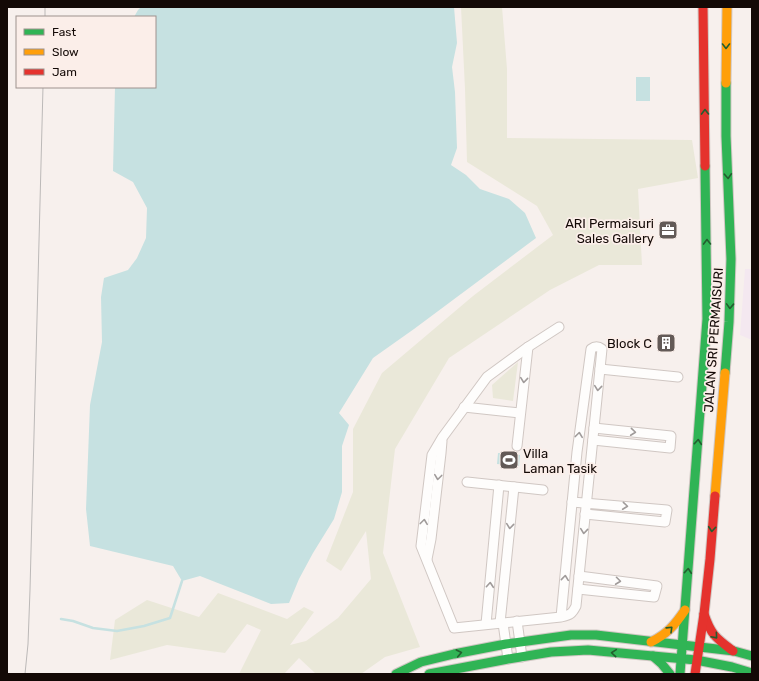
<svg xmlns="http://www.w3.org/2000/svg" width="759" height="681" viewBox="0 0 759 681" font-family="Rubik,sans-serif">
<style>
.education{fill:#f4e8f0}
.green{fill:#eae8d9}
.water{fill:#c6e1e1}
.lines{fill:none;stroke-linecap:round;stroke-linejoin:round}
.stream{stroke:#c6e1e1;stroke-width:2.5}
.street-casing{stroke:#d0c7c3;stroke-width:11}
.fast-casing{stroke:#d0c7c3;stroke-width:11}
.slow-casing{stroke:#d0c7c3;stroke-width:11}
.jam-casing{stroke:#d0c7c3;stroke-width:11}
.street{stroke:#fefdfc;stroke-width:9}
.fast{stroke:#30b455;stroke-width:9}
.slow{stroke:#ff9f0a;stroke-width:9}
.jam{stroke:#e5322d;stroke-width:9}
.tram{stroke:#bcb9b8;stroke-width:1}
.oneway{stroke:#225e2e}
.oneway2{stroke:#a09b9a}
.labels{text-anchor:middle;stroke-width:3.5;stroke-linejoin:round;paint-order:stroke}
.poi-label{font-size:13px;fill:#130906;stroke:#fbeee9;text-anchor:end}
.street-label{font-size:13px;fill:#130906;stroke:#fbeee9}
</style>
<rect width="100%" height="100%" fill="#f7f0ed"/>
<polygon class="education" points="745,269 752,269 752,340 740,335"/>
<g class="green">
<polygon points="461,7 502,7 507,69 507,138 692,140 698,178 638,189 642,265 599,265 550,290 449,358 395,449 383,553 420,647 385,657 361,674 316,674 299,658 284,674 239,674 261,630 247,624 225,653 167,645 110,660 115,620 147,600 199,617 218,593 287,619 304,607 314,612 290,645 306,641 338,618 371,579 366,531 341,571 326,561 353,492 353,429 382,373 473,296 553,235 537,206 467,162 465,89"/>
<polygon points="518,362 513,401 493,398 492,385"/>
</g>
<g class="water">
<polygon points="141,7 454,7 457,43 452,67 455,92 457,148 451,165 466,175 480,189 509,199 525,213 536,238 414,329 373,358 339,413 349,425 342,446 342,492 334,519 313,553 299,579 289,603 271,604 200,576 182,581 173,566 90,546 86,509 90,405 102,342 101,297 104,278 128,270 137,258 146,238 147,208 133,182 113,171 115,87 155,87 155,17 134,17 138,10"/>
<rect x="636" y="77" width="14" height="24"/>
<polygon points="498,453 520,455 519,466 497,464"/>
</g>
<g class="lines">
<polyline class="stream" points="61,619 73,621 93,628 117,631 144,626 170,618 182,581"/>
<defs>
<g id="street">
<path d="M559,327L528,347L487,377L442,438L432,455L421,546L454,628L561,617C570,615 572,614 576,606L602,349C598,346 595,346 591,349L577,452L561,617"/>
<polyline points="600,369 678,377"/>
<polyline points="464,407 520,413"/>
<polyline points="593,440 670,448 671,436 594,428"/>
<polyline points="517,446 528,347"/>
<polyline points="467,482 543,490"/>
<polyline points="572,502 667,510 665,522 585,514"/>
<polyline points="427,559 431,539 441,453 442,441"/>
<polyline points="578,589 654,597 657,586 579,576"/>
<polyline points="517,621 522,657"/>
<polyline points="500,623 514,487"/>
<polyline points="503,623 508,659"/>
<polyline points="486,624 499,485"/>
</g>
<g id="fast">
<polyline points="725,373 729,322 731,259 726,136 726,83"/>
<polyline points="653,656 661,663 670,674"/>
<polyline points="396,674 421,662 454,654 506,644 571,635 596,635 734,651 752,656"/>
<polyline points="429,674 508,659 551,652 588,650 696,660 732,667 752,673"/>
<polyline points="680,674 707,319 705,166"/>
</g>
<g id="slow">
<polyline points="726,83 727,7"/>
<polyline points="715,496 725,373"/>
<path d="M651,642C667,634 675,625 685,610"/>
</g>
<g id="jam">
<polyline points="703,7 705,166"/>
<path d="M704,614C711,635 716,638 733,651"/>
<polyline points="695,674 704,614 710,559 715,496"/>
</g>
</defs>
<use href="#street" class="street-casing"/>
<use href="#fast" class="fast-casing"/>
<use href="#slow" class="slow-casing"/>
<use href="#jam" class="jam-casing"/>
<use href="#street" class="street"/>
<use href="#fast" class="fast"/>
<use href="#slow" class="slow"/>
<use href="#jam" class="jam"/>
<g class="tram">
<polyline points="45,17 45,7"/>
<polyline points="25,674 28,644 30,590 43,87"/>
</g>
</g>
<defs><path id="oneway-chevron" d="M-2-3.5L2.5 0L-2 3.5" fill="none" stroke-width="1.6" stroke-linecap="round" stroke-linejoin="round"/></defs>
<g class="oneway">
<use href="#oneway-chevron" transform="translate(726 46) rotate(90)"/>
<use href="#oneway-chevron" transform="translate(705 112) rotate(-91)"/>
<use href="#oneway-chevron" transform="translate(728 176) rotate(87)"/>
<use href="#oneway-chevron" transform="translate(707 242) rotate(-91)"/>
<use href="#oneway-chevron" transform="translate(730 306) rotate(92)"/>
<use href="#oneway-chevron" transform="translate(698 442) rotate(-85)"/>
<use href="#oneway-chevron" transform="translate(712 529) rotate(95)"/>
<use href="#oneway-chevron" transform="translate(688 571) rotate(-85)"/>
<use href="#oneway-chevron" transform="translate(670 629) rotate(-44)"/>
<use href="#oneway-chevron" transform="translate(715 636) rotate(49)"/>
<use href="#oneway-chevron" transform="translate(459 653) rotate(-11)"/>
<use href="#oneway-chevron" transform="translate(614 653) rotate(-175)"/>
</g>
<g class="oneway2">
<use href="#oneway-chevron" transform="translate(524 380) rotate(96)"/>
<use href="#oneway-chevron" transform="translate(598 388) rotate(96)"/>
<use href="#oneway-chevron" transform="translate(633 432) rotate(6)"/>
<use href="#oneway-chevron" transform="translate(579 435) rotate(-83)"/>
<use href="#oneway-chevron" transform="translate(438 477) rotate(97)"/>
<use href="#oneway-chevron" transform="translate(625 506) rotate(6)"/>
<use href="#oneway-chevron" transform="translate(424 522) rotate(-83)"/>
<use href="#oneway-chevron" transform="translate(510 526) rotate(96)"/>
<use href="#oneway-chevron" transform="translate(584 531) rotate(96)"/>
<use href="#oneway-chevron" transform="translate(565 578) rotate(-84)"/>
<use href="#oneway-chevron" transform="translate(618 581) rotate(7)"/>
<use href="#oneway-chevron" transform="translate(490 585) rotate(-85)"/>
</g>
<defs>
<symbol id="office-square" viewBox="-11 -11 22 22"><rect x="-9" y="-9" width="18" height="18" rx="4" fill="#635a57" stroke="#fbeee9"/><path d="M-6-3h4V-5.5h4V-3h4V5H-6ZM-1-4.5V-3h2v-1.5ZM-6 0V1H6V0Z" fill="#fff"/></symbol>
<symbol id="building-square" viewBox="-11 -11 22 22"><rect x="-9" y="-9" width="18" height="18" rx="4" fill="#635a57" stroke="#fbeee9"/><path d="M-4-6H4V6H1V3H-1V6H-4ZM-2.5-4.3h1.7v1.8h-1.7ZM.8-4.3h1.7v1.8H.8ZM-2.5-1h1.7V.8h-1.7ZM.8-1h1.7V.8H.8Z" fill="#fff"/></symbol>
<symbol id="stadium-square" viewBox="-11 -11 22 22"><rect x="-9" y="-9" width="18" height="18" rx="4" fill="#635a57" stroke="#fbeee9"/><path d="M0-5a6.5 5 0 1 0 0 10a6.5 5 0 1 0 0-10ZM-3.5-1.8h7v3.6h-7Z" fill="#fff"/></symbol>
</defs>
<g fill-rule="evenodd">
<use href="#office-square" x="657" y="219" width="22" height="22"/>
<use href="#building-square" x="655" y="332" width="22" height="22"/>
<use href="#stadium-square" x="498" y="449" width="22" height="22"/>
</g>
<g class="labels">
<g class="poi-label">
<text x="654" y="228">ARI Permaisuri<tspan x="654" dy="15">Sales Gallery</tspan></text>
<text x="652" y="348">Block C</text>
<text x="523" y="458" text-anchor="start">Villa<tspan x="523" dy="15">Laman Tasik</tspan></text>
</g>
<g class="street-label">
<text transform="translate(713 340) rotate(-86)" y="5">JALAN SRI PERMAISURI</text>
</g>
</g>
<rect width="759" height="681" fill="none" stroke="#130906" stroke-width="16"/>
<rect x="16" y="16" width="140" height="72" fill="#fbeee9" stroke="#9e928e"/>
<rect x="24" y="29" width="20" height="6" fill="#30b455" stroke="#9e928e"/>
<text x="52" y="36" font-size="12" fill="#130906">Fast</text>
<rect x="24" y="49" width="20" height="6" fill="#ff9f0a" stroke="#9e928e"/>
<text x="52" y="56" font-size="12" fill="#130906">Slow</text>
<rect x="24" y="69" width="20" height="6" fill="#e5322d" stroke="#9e928e"/>
<text x="52" y="76" font-size="12" fill="#130906">Jam</text>
</svg>
